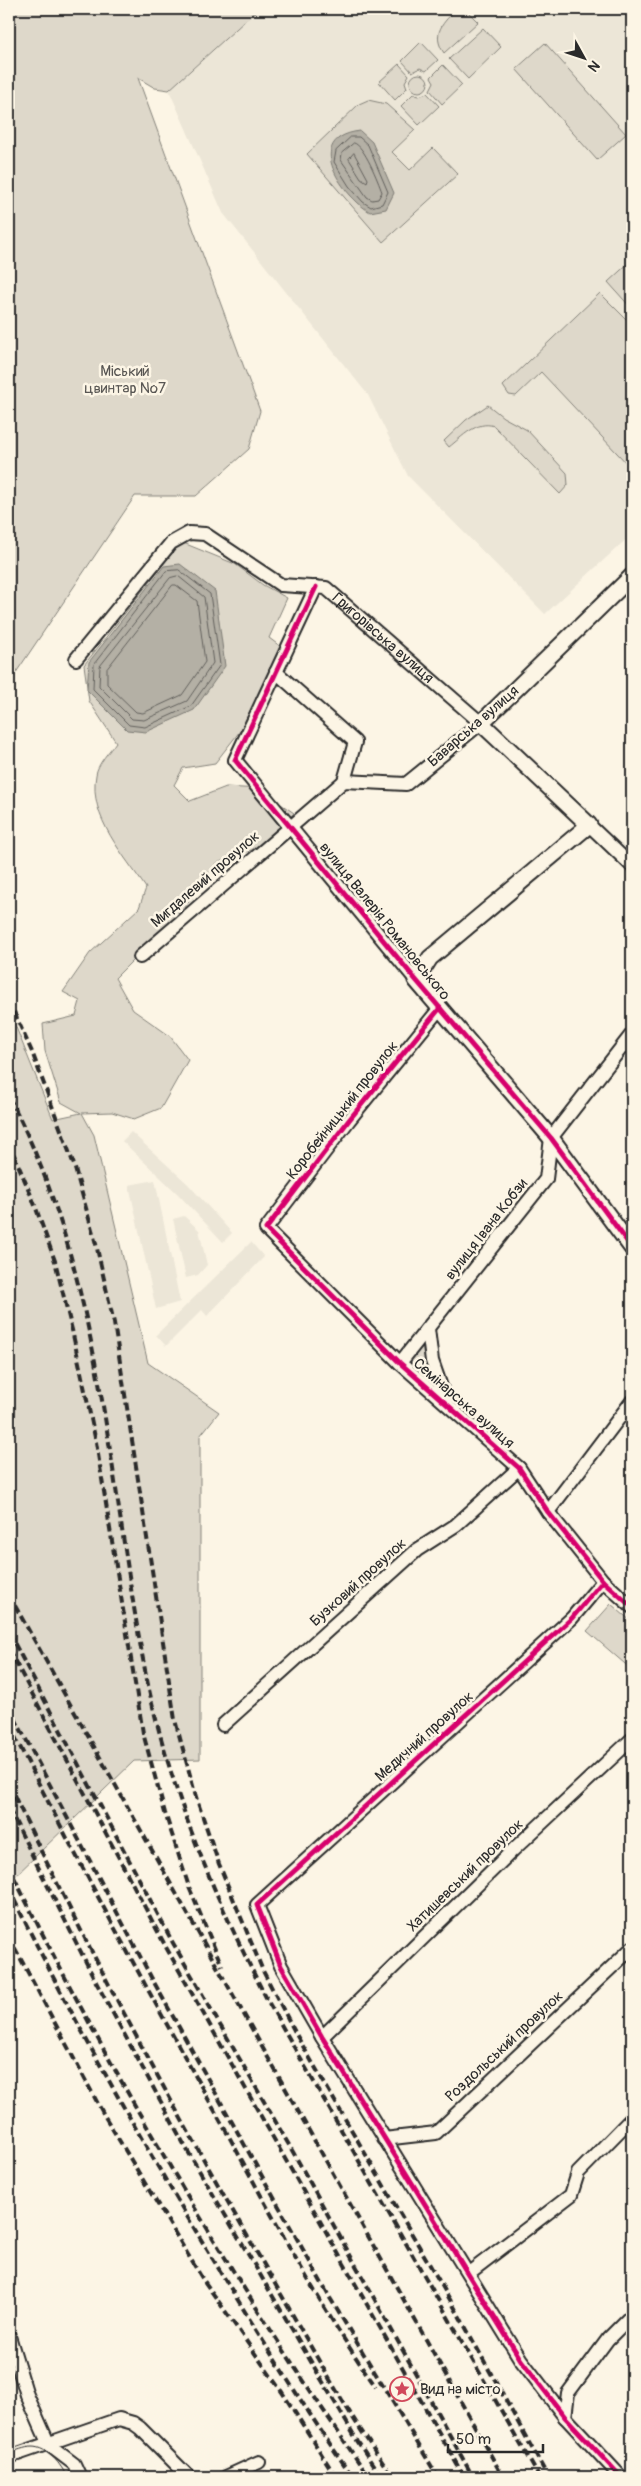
<svg xmlns="http://www.w3.org/2000/svg" width="641" height="2486" viewBox="0 0 641 2486" font-family="Pangolin,sans-serif">
<style>
.built{fill:#ece6d7}
.green{fill:#ded8ca;stroke:#84827a}
.water{fill:#b4b0a5;stroke:#7d7b74}
.lines{fill:none;stroke-linecap:round;stroke-linejoin:round}
.shore{stroke:#62605c;stroke-width:1}
.minor-casing{stroke:#2b2b2b;stroke-width:16}
.tertiary-casing{stroke:#2b2b2b;stroke-width:19}
.minor{stroke:#fcf5e5;stroke-width:12}
.tertiary{stroke:#fcf5e5;stroke-width:15}
.tram{stroke:#2b2b2b;stroke-width:1}
.rail{stroke:#2b2b2b;stroke-width:4;stroke-dasharray:8 4;stroke-linecap:butt}
.cycleway-casing{stroke:#fcf5e5;stroke-width:8}
.cycleway{stroke:#d6006c;stroke-width:5}
.labels{text-anchor:middle;stroke-width:5;stroke-linejoin:round;paint-order:stroke}
.park-label{font-size:15px;fill:#585653;stroke:#fcf5e5}
.street-label{font-size:15px;fill:#2b2b2b;stroke:#fcf5e5}
.poi-label{font-size:15px;fill:#2b2b2b;stroke:#fcf5e5;text-anchor:start}
</style>
<rect width="100%" height="100%" fill="#fcf5e5"/>
<filter id="ink" filterUnits="userSpaceOnUse"><feTurbulence type="fractalNoise" baseFrequency=".02" numOctaves="2"/><feDisplacementMap in="SourceGraphic" scale="10" xChannelSelector="R" yChannelSelector="G"/><feConvolveMatrix kernelMatrix="1 2 1 2 8 2 1 2 1" color-interpolation-filters="sRGB"/></filter>
<g filter="url(#ink)">
<g class="built">
<polygon points="258,9 632,9 632,534 545,614 408,476 368,395 223,213 169,90"/>
<polygon points="131,1132 188,1184 232,1233 223,1242 178,1194 122,1141"/>
<polygon points="155,1180 180,1302 156,1309 129,1185"/>
<polygon points="184,1216 199,1230 207,1265 198,1275 186,1278 173,1219"/>
<polygon points="251,1242 264,1257 207,1316 202,1310 166,1346 156,1335"/>
</g>
<g class="green">
<polygon points="9,9 258,9 169,90 155,88 138,78 260,411 249,449 196,496 135,496 9,683"/>
<path d="M457,9H465L478,22L444,53C431,34 443,22 457,9Z"/>
<polygon points="483,28 501,47 468,79 449,59"/>
<polygon points="421,42 438,60 426,71 420,68 412,72 402,61"/>
<polygon points="545,43 626,134 597,160 516,69"/>
<polygon points="399,64 409,75 405,82 407,88 395,100 379,82"/>
<polygon points="443,65 462,85 442,104 430,90 434,82 431,77"/>
<circle cx="419" cy="83" r="9"/>
<polygon points="427,93 439,106 419,125 401,106 413,94 419,96"/>
<polygon points="368,100 386,104 415,130 392,152 410,170 433,148 458,174 383,242 307,154 359,104"/>
<polygon points="632,260 632,309 608,282"/>
<polygon points="600,293 632,325 632,469 541,372 516,396 509,395 503,386"/>
<path d="M488,405L503,417L527,430L567,473L568,485L560,494L494,426C477,420 462,437 449,447L444,441L466,420Z"/>
<path d="M181,542L235,564L263,585L287,598L269,638L292,655L262,703L215,763L183,768L174,785L190,801L226,787L259,789L294,813L260,847L217,863L181,912L115,978L133,1010L170,1036L188,1060L161,1108L134,1119L112,1112L82,1113L94,1135L148,1363L219,1412L200,1436V1759L134,1761L9,1882V1010L53,1119L81,1113L61,1102L45,1051L43,1024L76,1016L80,1001L63,992L90,953L139,908L146,888C125,856 88,817 96,775C97,764 110,751 116,742L89,701L84,665Z"/>
<polygon points="423,1345 432,1380 407,1365"/>
<polygon points="611,1604 632,1622 632,1670 587,1631"/>
</g>
<g class="water">
<path d="M360,131L372,142L394,193L386,209L370,212C342,195 302,138 360,131Z"/>
<polygon points="180,564 215,591 225,666 194,710 146,732 127,730 87,690 89,662 164,566"/>
</g>
<g class="lines">
<g class="shore">
<polygon points="351,137 359,137 368,145 388,192 382,204 371,207 363,202 349,186 334,162 336,151"/>
<path d="M354,143C364,145 378,181 382,192L378,199L372,200L367,197L341,160L342,153Z"/>
<polygon points="354,153 368,179 367,182 361,178 349,159"/>
<polygon points="179,570 210,594 220,665 191,706 145,727 129,725 93,689 94,664 166,571"/>
<polygon points="178,576 204,597 213,663 187,701 144,720 132,719 99,686 100,666 170,578"/>
<polygon points="173,585 176,585 197,601 205,662 182,695 143,713 136,712 107,684 107,669"/>
</g>
<defs>
<g id="minor">
<polyline points="316,587 235,760 416,980"/>
<path id="s1" d="M76,659L171,543L189,533L205,534L281,585L326,588L481,723L406,784L344,781L140,957"/>
<polyline points="276,672 355,742 344,781"/>
<polyline points="589,825 632,866"/>
<polyline points="440,1008 349,1120 266,1229 400,1363 519,1468 548,1512 603,1581 632,1607"/>
<polyline points="428,1329 432,1361 447,1404"/>
<polyline points="400,1363 546,1179 551,1138 632,1034"/>
<polyline points="548,1512 632,1401"/>
<polyline points="603,1581 572,1618 257,1905 281,1966 322,2037 521,2360 565,2417 621,2477"/>
<polyline points="223,1725 417,1550 456,1525 519,1468"/>
<polyline points="322,2037 513,1850 632,1739"/>
<polyline points="384,2139 436,2133 632,1948"/>
<polyline points="469,2273 571,2195 578,2173 632,2118"/>
<polyline points="9,2336 27,2395 49,2445 74,2464 80,2477"/>
<polyline points="565,2417 568,2393 608,2339 632,2315"/>
<polyline points="9,2457 119,2419 133,2423 140,2428 189,2477"/>
<polyline points="226,2477 259,2462"/>
</g>
<polyline id="tertiary" points="632,576 481,723 589,825 430,958 416,980 551,1138 632,1248"/>
</defs>
<use href="#minor" class="minor-casing"/>
<use href="#tertiary" class="tertiary-casing"/>
<use href="#minor" class="minor"/>
<use href="#tertiary" class="tertiary"/>
<path class="tram" d="M9,2453C16,2451 25,2447 32,2447C48,2447 61,2465 67,2477"/>
<g class="rail">
<polyline points="9,1001 32,1052 74,1165 96,1244 114,1323 175,1720 196,1797 219,1864 263,1971 297,2036 456,2310 548,2477"/>
<path d="M9,1097C103,1276 108,1481 146,1675C169,1790 216,1902 270,2005L538,2475"/>
<polyline points="9,1143 33,1200 55,1261 72,1330 96,1442 143,1733 165,1813 189,1887 222,1966"/>
<polyline points="9,1595 503,2477"/>
<polyline points="9,1633 173,1943 297,2159 473,2477"/>
<polyline points="9,1650 167,1949 464,2477"/>
<polyline points="9,1707 151,1977 330,2298 438,2477"/>
<path d="M9,1725C78,1862 151,1997 226,2131C273,2217 319,2306 376,2387"/>
<path d="M9,1785C87,1948 172,2107 263,2263C305,2335 344,2410 393,2477"/>
<polyline points="9,1809 96,1982 186,2148 358,2442 381,2477"/>
<path d="M9,1867C113,2079 234,2283 369,2477"/>
<path d="M9,1889C65,2005 128,2117 194,2228C245,2312 296,2397 353,2477"/>
<polyline points="9,1937 104,2115 202,2278 282,2392 336,2477"/>
</g>
<defs>
<g id="cycleway">
<polyline points="316,587 235,760 416,980 551,1138 632,1248"/>
<polyline points="440,1008 349,1120 266,1229 400,1363 519,1468 548,1512 603,1581 632,1607"/>
<polyline points="603,1581 572,1618 257,1905 281,1966 322,2037 521,2360 565,2417 621,2477"/>
</g>
</defs>
<use href="#cycleway" class="cycleway-casing"/>
<use href="#cycleway" class="cycleway"/>
</g>
</g>
<defs>
<symbol id="sight-ring" viewBox="-11 -11 22 22"><circle r="9.5" fill="#fcf5e5" stroke="#d1495b" stroke-width="1.5"/><path d="M0-6L1.8-2.2L6-1.7L2.9 1.2L3.7 5.4L0 3.3L-3.7 5.4L-2.9 1.2L-6-1.7L-1.8-2.2Z" fill="#d1495b"/></symbol>
</defs>
<g fill-rule="evenodd">
<use href="#sight-ring" x="388" y="2375" width="28" height="28"/>
</g>
<g class="labels">
<g class="park-label">
<text x="125" y="376">Міський<tspan x="125" dy="17">цвинтар №7</tspan></text>
</g>
<g class="street-label">
<text dy="5" stroke="none"><textPath href="#s1" startOffset="399">Григорівська вулиця</textPath></text>
<text transform="translate(473 726) rotate(-41)" y="5">Баварська вулиця</text>
<text transform="translate(205 879) rotate(-41)" y="5">Мигдалевий провулок</text>
<text transform="translate(385 921) rotate(51)" y="5">вулиця Валерія Романовського</text>
<text transform="translate(342 1110) rotate(-52)" y="5">Коробейницький провулок</text>
<text transform="translate(486 1229) rotate(-52)" y="5">вулиця Івана Кобзи</text>
<text transform="translate(464 1403) rotate(41)" y="5">Семінарська вулиця</text>
<text transform="translate(358 1582) rotate(-42)" y="5">Бузковий провулок</text>
<text transform="translate(424 1736) rotate(-42)" y="5">Медичний провулок</text>
<text transform="translate(465 1875) rotate(-44)" y="5">Хатишевський провулок</text>
<text transform="translate(504 2046) rotate(-43)" y="5">Роздольський провулок</text>
</g>
<g class="poi-label">
<text x="420" y="2394">Вид на місто</text>
</g>
</g>
<rect width="641" height="2486" fill="none" stroke="#fcf5e5" stroke-width="30"/>
<rect x="15" y="15" width="611" height="2456" fill="none" stroke="#2b2b2b" stroke-width="2" filter="url(#ink)"/>
<g transform="translate(584 58) rotate(130)" stroke="#fcf5e5" stroke-width="4" paint-order="stroke">
<path d="M0-4L9 19L0 12L-9 19Z" fill="#2b2b2b"/>
<text y="-8" font-size="14" font-weight="bold" text-anchor="middle" fill="#2b2b2b">N</text>
</g>
<path d="M448 2444v8h95v-8" fill="none" stroke="#2b2b2b" stroke-width="2.5"/>
<text x="456" y="2444" font-size="15" fill="#2b2b2b" stroke="#fcf5e5" stroke-width="4" paint-order="stroke">50 m</text>
</svg>
